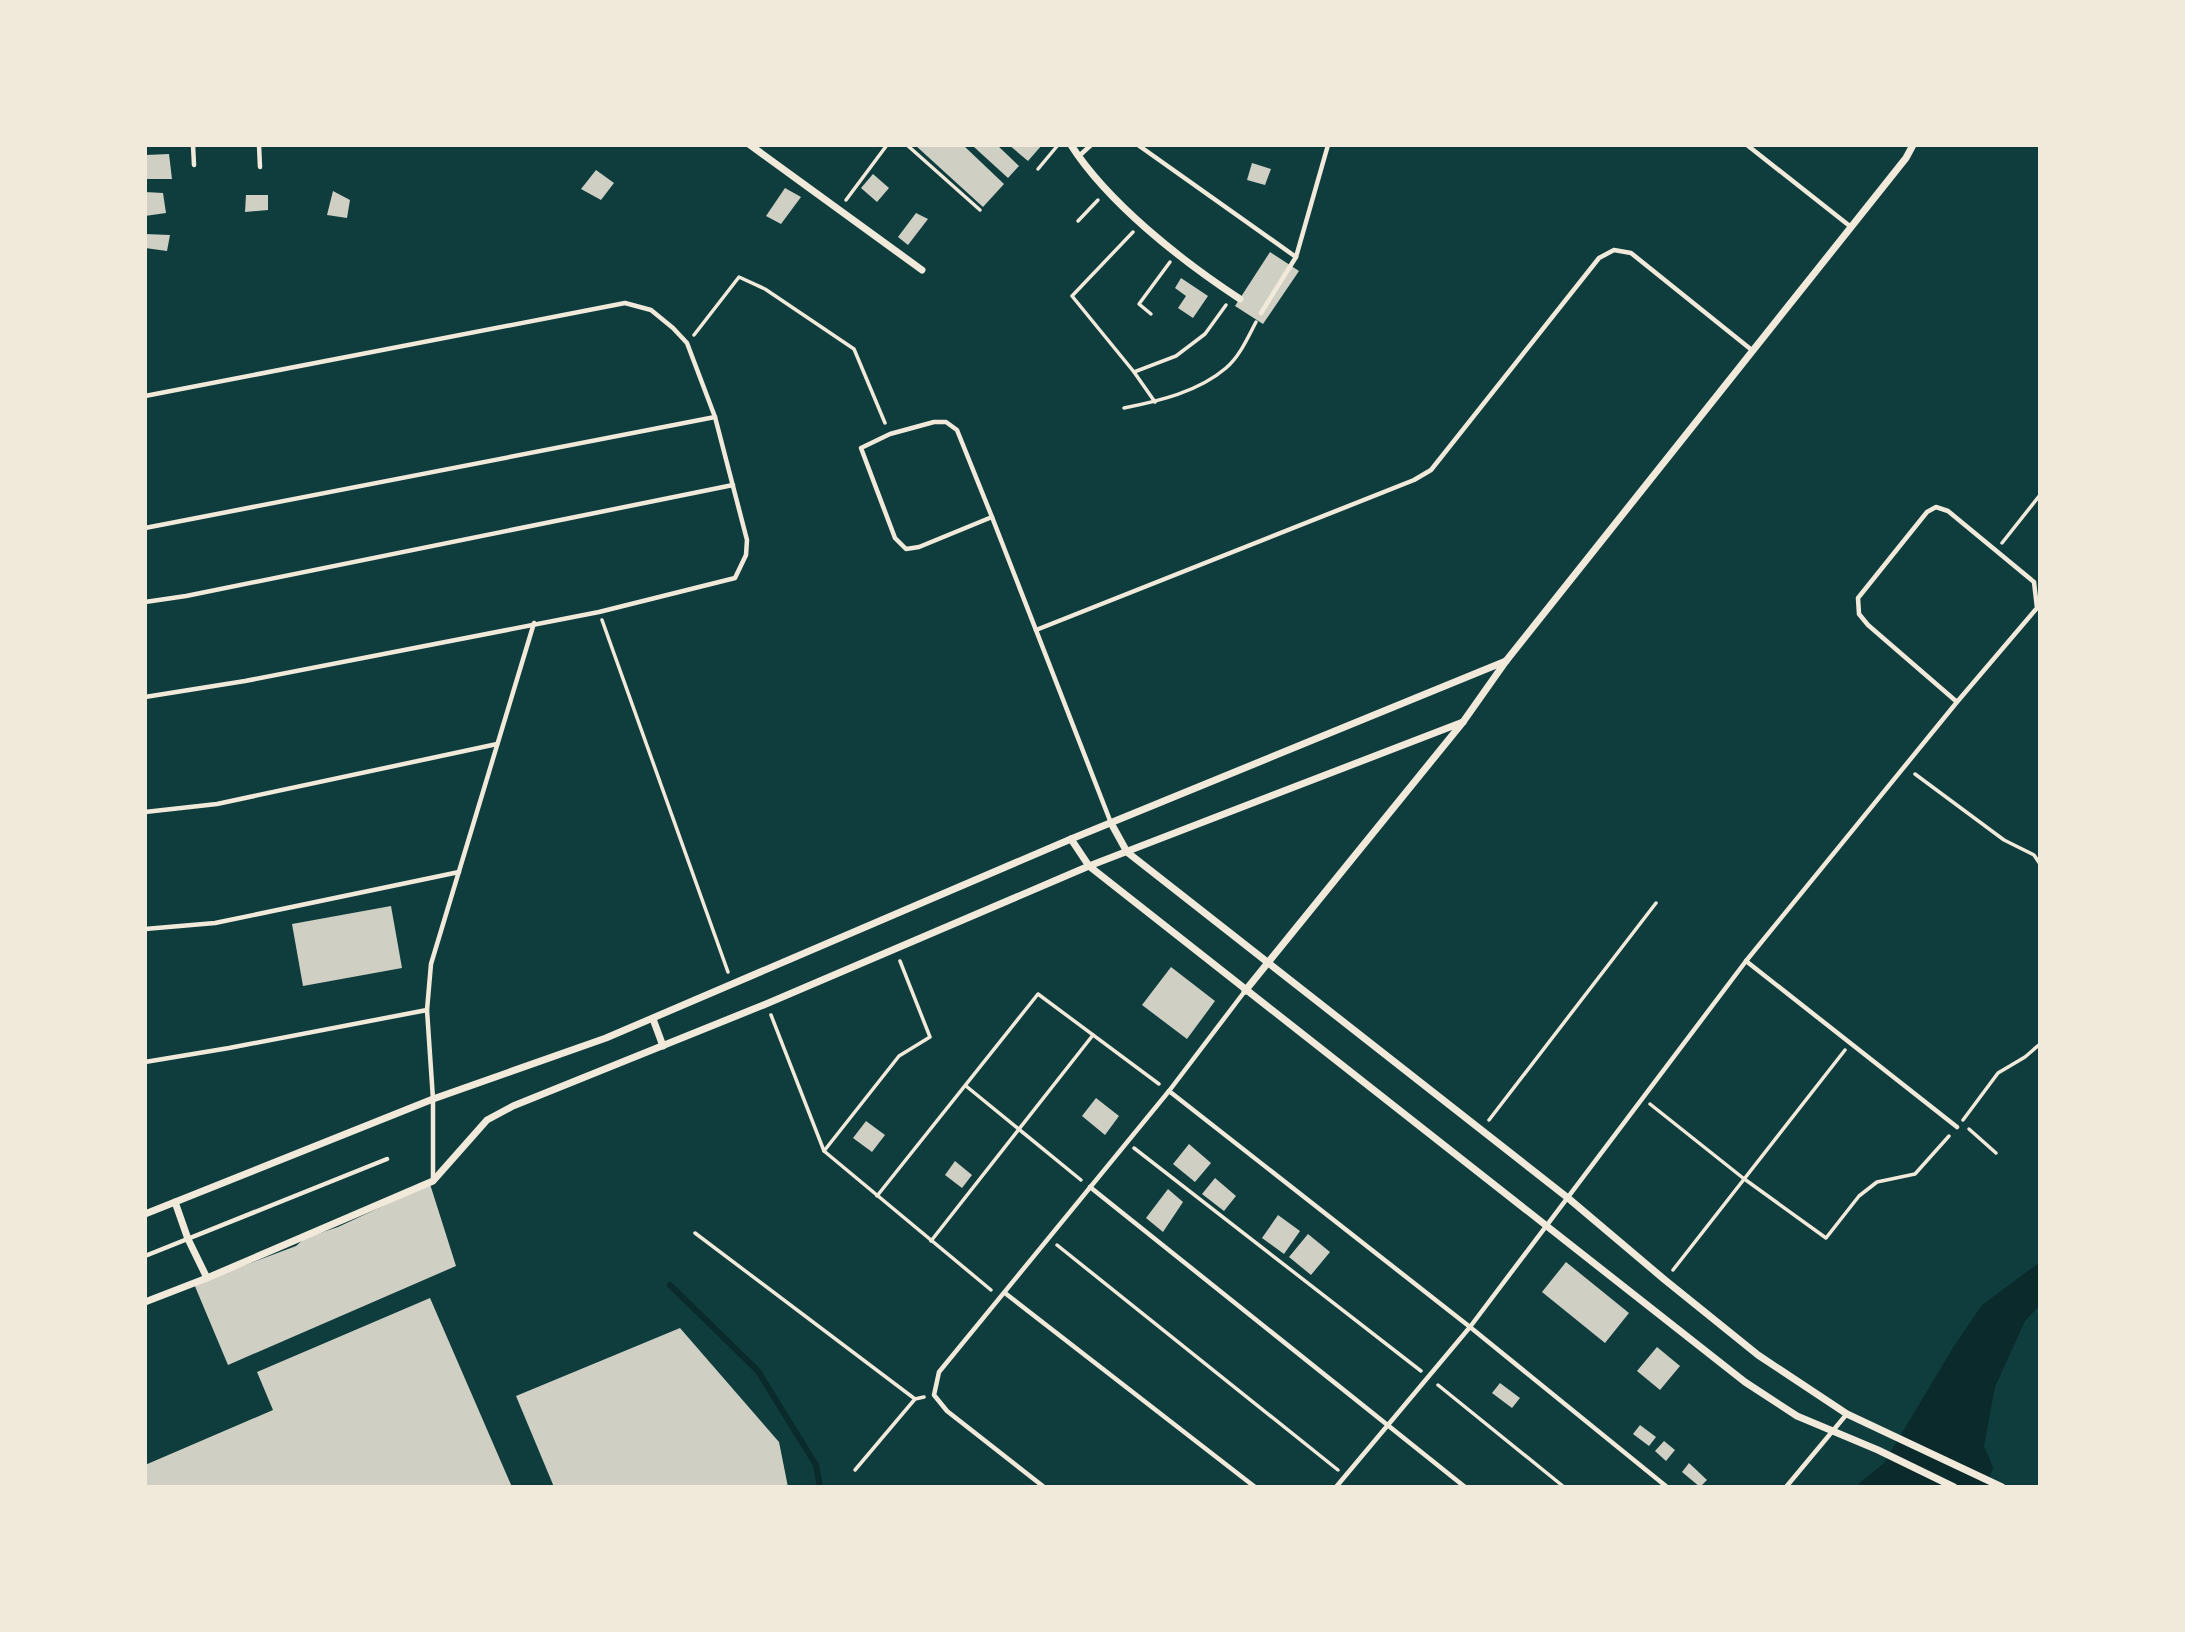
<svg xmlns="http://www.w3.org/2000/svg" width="2185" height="1632" viewBox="0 0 2185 1632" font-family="'IBM Plex Serif',serif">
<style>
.water{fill:#0a2a2b}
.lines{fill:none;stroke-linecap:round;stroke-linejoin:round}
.stream{stroke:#0a2a2b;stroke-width:6}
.building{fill:#cfcfc3}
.path{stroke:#f1e9da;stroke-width:3.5}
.service{stroke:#f1e9da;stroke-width:4.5}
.minor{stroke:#f1e9da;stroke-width:7}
</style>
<rect width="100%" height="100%" fill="#0f3d3e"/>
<polygon class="water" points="2040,1262 2040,1305 2025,1321 1995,1387 1984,1446 1993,1467 1987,1487 1855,1487 1884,1463 1954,1346 1982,1305"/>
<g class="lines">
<polyline class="stream" points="670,1285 758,1371 816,1465 820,1487"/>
</g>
<g class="building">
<polygon points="915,145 963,145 1004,184 983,207"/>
<polygon points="976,145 997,145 1019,166 1008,178 974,147"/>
<polygon points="1009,145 1042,145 1028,161"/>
<polygon points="169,154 172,179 145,179 145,155"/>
<polygon points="1252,163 1271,169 1265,185 1247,180"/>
<polygon points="596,170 614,183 601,200 581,189"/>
<polygon points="873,174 889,188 877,202 861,188"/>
<polygon points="785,188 801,197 781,224 766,216"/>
<polygon points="333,191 350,200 347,218 327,215"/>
<polygon points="145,192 163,193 166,213 145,216"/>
<polygon points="246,195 268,195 268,210 245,212"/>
<polygon points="916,213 928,219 908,245 898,237"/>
<polygon points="145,234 170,235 167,251 145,248"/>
<polygon points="1270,252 1299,271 1263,324 1235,306"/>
<polygon points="1181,278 1208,296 1193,318 1178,308 1186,296 1175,288"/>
<polygon points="391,906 402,968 303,986 292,924"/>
<polygon points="1171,967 1215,1001 1187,1039 1142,1005"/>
<polygon points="1096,1098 1119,1116 1105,1135 1082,1116"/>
<polygon points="866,1121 885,1135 872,1152 853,1138"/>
<polygon points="1189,1144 1211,1163 1195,1182 1173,1164"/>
<polygon points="955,1161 972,1175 962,1188 945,1175"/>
<polygon points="1215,1178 1236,1196 1224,1211 1202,1194"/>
<polygon points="430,1184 456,1266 228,1365 194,1284 296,1246 305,1238 338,1227"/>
<polygon points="1168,1189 1183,1202 1163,1232 1146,1218"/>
<polygon points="1278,1215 1300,1231 1284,1254 1262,1238"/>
<polygon points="1308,1234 1330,1252 1311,1275 1289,1257"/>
<polygon points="1566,1262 1629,1313 1605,1343 1542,1292"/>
<polygon points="430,1298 512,1487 145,1487 145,1465 273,1410 257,1372"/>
<polygon points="680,1328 779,1442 788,1487 554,1487 516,1396"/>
<polygon points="1657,1347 1680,1366 1660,1390 1637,1371"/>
<polygon points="1500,1383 1520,1398 1512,1408 1492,1393"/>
<polygon points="1640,1425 1656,1437 1649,1446 1633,1434"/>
<polygon points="1664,1441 1675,1450 1666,1461 1655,1451"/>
<polygon points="1689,1463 1707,1480 1700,1487 1682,1472"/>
</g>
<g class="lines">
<g class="path">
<polyline points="907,145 980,210"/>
<polyline points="1038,169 1058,145"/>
<polyline points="846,200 887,145"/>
<polyline points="1078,221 1098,200"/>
<polyline points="1133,232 1072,296 1134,372 1155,402"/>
<polyline points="1151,314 1139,304 1170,262"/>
<polyline points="694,335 739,277 765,289 854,349 885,423"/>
<polyline points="1134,372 1176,356 1205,334 1226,305"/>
<path d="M1124,408C1159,401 1198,392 1226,368C1240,356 1248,337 1256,322"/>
<polyline points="2002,543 2040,495"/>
<polyline points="602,620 728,972"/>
<polyline points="1915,774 2004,840 2034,855 2040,864"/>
<polyline points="771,1015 824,1151 991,1290"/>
<polyline points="966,1086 1081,1180"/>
<polyline points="1650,1104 1743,1178 1826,1238 1859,1196 1877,1182 1915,1174 1949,1136"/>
<polyline points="1489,1120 1656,903"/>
<polyline points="1963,1120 1998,1073 2025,1057 2040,1044"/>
<polyline points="1969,1129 1996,1153"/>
<polyline points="1134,1148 1421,1371"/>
<polyline points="824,1151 899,1056 930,1037 900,961"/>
<polyline points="877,1196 1038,994 1159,1084"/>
<polyline points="695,1233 915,1399 924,1397"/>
<polyline points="931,1241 1093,1035"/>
<polyline points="1057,1245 1338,1470"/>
<polyline points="1673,1270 1845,1050"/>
<polyline points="1438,1385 1564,1487"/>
<polyline points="855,1470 915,1399"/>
</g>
<g class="service">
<polyline points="193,145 194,165"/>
<polyline points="259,145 260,167"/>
<polyline points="1138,145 1296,257"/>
<polyline points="1747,145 1851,227"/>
<polyline points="1079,156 1091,145"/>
<polyline points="1261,313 1296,257 1328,145"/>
<polyline points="145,396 625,303 651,310 673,328 687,343 715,417 747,540 746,555 735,578 599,612 245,681 145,697"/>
<polygon points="934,422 946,422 957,430 992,517 919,547 906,549 895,538 861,448 890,434"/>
<polyline points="992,517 1111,823"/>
<polyline points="145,528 715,417"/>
<polyline points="145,602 186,596 733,485"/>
<polyline points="1036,630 1414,480 1431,470 1599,258 1614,250 1631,253 1753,351"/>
<polyline points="145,812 217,804 497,744"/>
<polyline points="145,929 215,923 459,872"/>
<polyline points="1746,961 1957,1127"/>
<polyline points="145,1062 229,1048 427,1010"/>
<polyline points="1169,1091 1470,1327 1667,1487"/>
<polyline points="433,1181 433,1099 427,1010 431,964 534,623"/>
<polyline points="1090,1187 1465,1487"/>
<polyline points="145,1256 387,1159"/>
<polyline points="1005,1293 1255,1487"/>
<polyline points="1044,1487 947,1411 934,1395 939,1372 1169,1091 1245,991"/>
<polyline points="1336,1487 1470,1327 1746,961 1957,702 2037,608 2034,582 1948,511 1936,507 1927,512 1858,598 1859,614 1868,625 1957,702"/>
<polyline points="1786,1487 1846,1415"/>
</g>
<g class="minor">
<polyline points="750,145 922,270"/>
<path d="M1071,145C1108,203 1182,261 1240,299"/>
<polyline points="1111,823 1127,852 1568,1198 1665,1280 1758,1355 1847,1414 2002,1487"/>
<polyline points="1071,839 1089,866 1745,1382 1797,1416 1878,1450 1954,1487"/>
<polyline points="1245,991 1463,722 1506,661 1906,158 1913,145"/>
<polyline points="653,1019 663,1046"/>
<polyline points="175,1202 188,1239 207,1278"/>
<polyline points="145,1214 433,1099 606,1038 1071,839 1506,661"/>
<polyline points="145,1302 207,1278 433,1181 487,1120 513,1106 766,1004 1089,866 1463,722"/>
</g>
</g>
<rect width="2185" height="1632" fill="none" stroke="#f1e9da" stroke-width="294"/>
</svg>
